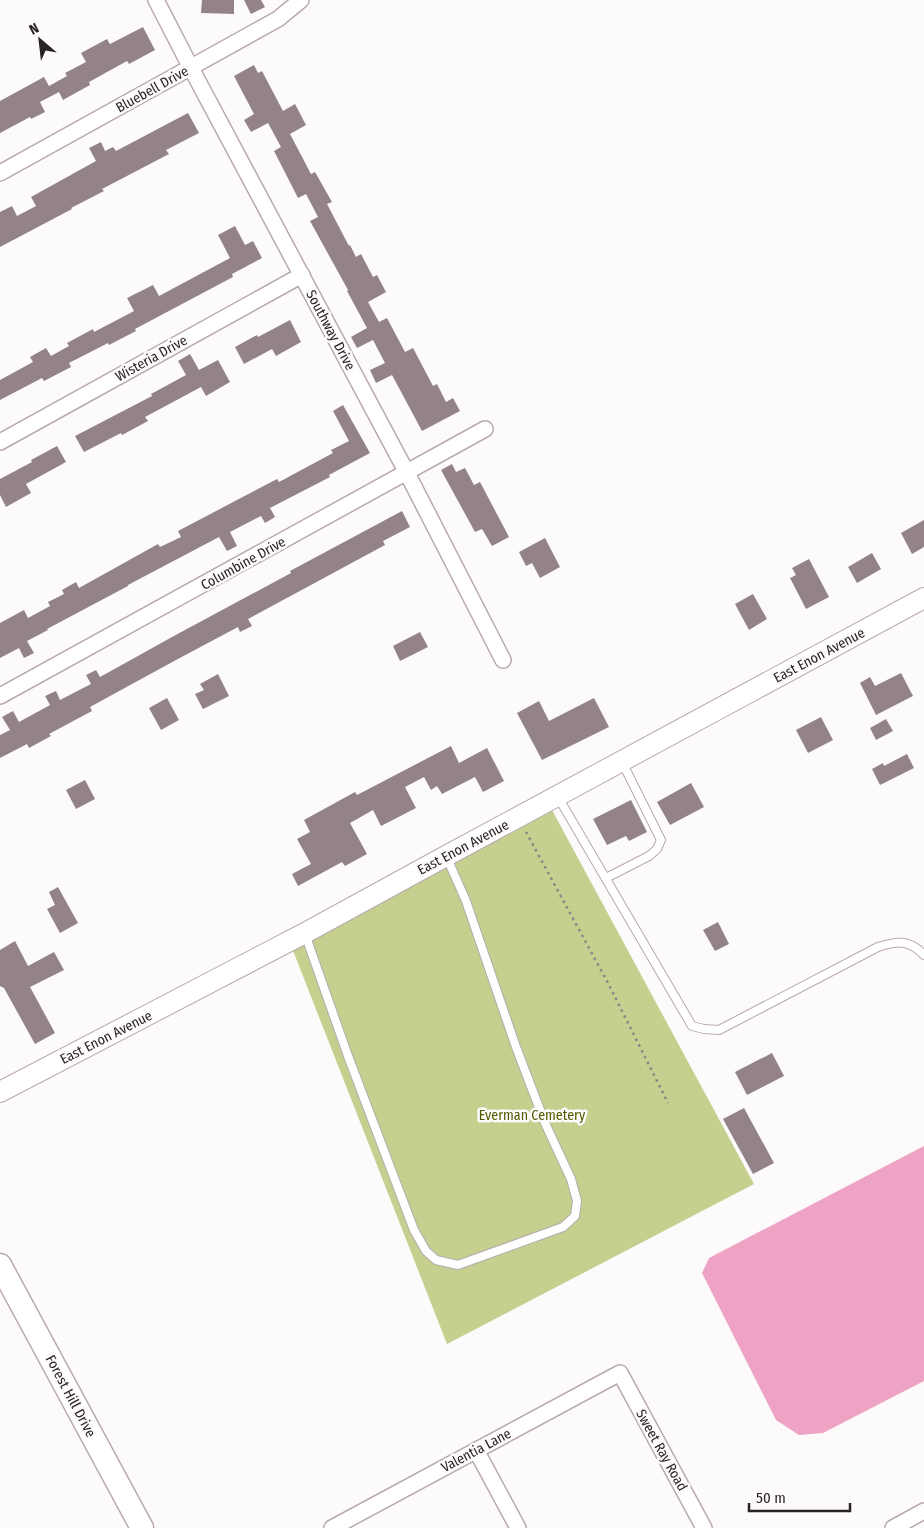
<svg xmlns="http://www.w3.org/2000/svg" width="924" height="1528" viewBox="0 0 924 1528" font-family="'Fira Sans Condensed',sans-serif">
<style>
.green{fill:#c5cf8e}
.water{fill:#efa3c4}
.building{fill:#938389}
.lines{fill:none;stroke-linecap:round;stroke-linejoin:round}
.service-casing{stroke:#b9a9af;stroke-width:10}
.minor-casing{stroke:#b9a9af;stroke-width:18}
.tertiary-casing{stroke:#b9a9af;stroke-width:22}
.secondary-casing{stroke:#b9a9af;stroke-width:25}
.path{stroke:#8b8688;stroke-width:2.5;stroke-dasharray:2.5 4;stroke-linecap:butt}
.service{stroke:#fff;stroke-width:8}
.minor{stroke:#fff;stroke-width:15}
.tertiary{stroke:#fff;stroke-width:20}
.secondary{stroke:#fff;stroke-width:22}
.labels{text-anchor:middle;stroke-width:5;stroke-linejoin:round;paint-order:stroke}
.street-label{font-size:14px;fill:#292325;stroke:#fdfafb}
.park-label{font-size:14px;fill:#535b00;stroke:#fdfafb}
</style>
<rect width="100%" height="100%" fill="#fdfafb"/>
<polygon class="green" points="552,810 754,1184 447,1344 292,948"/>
<polygon class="water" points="924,1146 924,1381 823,1433 799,1435 776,1420 702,1273 709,1258"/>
<g class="building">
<polygon points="202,0 234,0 234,14 201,13"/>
<polygon points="244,0 261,0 265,7 251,14"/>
<polygon points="143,27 155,50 129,64 127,61 89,82 90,85 63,100 59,92 40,102 45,112 31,119 30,117 0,133 0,101 44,77 49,86 67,76 65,73 86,62 81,53 107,39 110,44"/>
<polygon points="254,65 258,73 262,71 283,111 295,104 306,125 290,134 311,174 315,172 332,202 327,204 349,246 350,245 356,257 361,254 373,277 377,275 386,292 368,302 379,322 387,318 405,352 413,348 433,386 437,384 446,402 453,398 460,411 422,431 392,375 376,383 370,370 385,363 373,340 357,348 351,337 367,328 347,291 348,290 310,221 318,217 306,194 298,198 274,151 281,147 268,123 251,132 244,120 254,114 234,76"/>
<polygon points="188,113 199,133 166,150 169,154 102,189 104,191 71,208 72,209 0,247 0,212 12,206 17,216 36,206 31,197 96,161 89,148 101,142 105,151 113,147 116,151"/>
<polygon points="235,226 245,245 253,241 262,258 232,274 233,277 135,329 136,331 109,345 108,343 69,363 71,367 44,381 42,378 0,400 0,380 33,362 30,357 46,348 51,356 69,346 67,343 93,329 94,332 134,311 127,298 153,285 159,296 230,258 218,235"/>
<polygon points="290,320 301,342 276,356 272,349 244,364 235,347 257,335 258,337"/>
<polygon points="190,354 199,370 218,360 230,382 206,396 201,387 145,417 148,421 122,435 121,433 84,452 75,436 152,396 151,394 186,375 178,361"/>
<polygon points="343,405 370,453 329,475 330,477 270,508 275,517 265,523 261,516 230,532 237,546 227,551 219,537 128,585 128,586 47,629 48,630 27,641 34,653 24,658 19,648 0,658 0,623 24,610 28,618 50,606 48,602 64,594 62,590 76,582 79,588 158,544 160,547 181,537 178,531 277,479 279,482 333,453 331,450 349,441 333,411"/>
<polygon points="57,446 66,462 26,484 31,493 6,507 0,495 0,479 32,462 31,460"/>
<polygon points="452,464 456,472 465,468 474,485 480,482 509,537 492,546 482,529 475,532 441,470"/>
<polygon points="402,511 410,527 383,541 385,545 248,619 252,626 240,632 238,627 176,660 90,707 92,711 49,734 51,736 29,748 27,744 0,758 0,735 10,730 2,717 13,711 19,722 50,705 45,696 56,691 60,700 91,684 86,675 96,670 100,677 172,637 291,573 290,571"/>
<polygon points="924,520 924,547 912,554 901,533"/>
<polygon points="545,538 560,567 540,578 532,563 526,566 519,552"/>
<polygon points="872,553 881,569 857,583 848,567"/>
<polygon points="809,559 829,597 806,609 790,578 796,575 792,568"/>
<polygon points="753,594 767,619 749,630 735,604"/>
<polygon points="420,632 428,647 400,661 393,646"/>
<polygon points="901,673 913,696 876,715 860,683 870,677 875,686"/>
<polygon points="218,674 229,696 203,709 195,694 204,690 200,684"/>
<polygon points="167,698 179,720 161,730 149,708"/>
<polygon points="594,698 609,727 542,760 517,713 539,701 549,721"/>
<polygon points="821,717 833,740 808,753 796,730"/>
<polygon points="886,719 893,731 876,740 870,728"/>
<polygon points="451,746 459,763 487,748 504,781 483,792 475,777 442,794 437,786 431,790 424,777 405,787 416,808 381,826 373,810 350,823 367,854 345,866 342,862 298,886 292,874 311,864 297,839 310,832 304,820 355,792 357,795"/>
<polygon points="907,754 914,768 880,785 872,769 883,763 884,766"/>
<polygon points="85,780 95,799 76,809 66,790"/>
<polygon points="691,783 704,807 670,825 657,802"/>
<polygon points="631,800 647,832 629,841 626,836 607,845 593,819"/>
<polygon points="58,887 78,923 60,933 47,909 55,905 49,892"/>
<polygon points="718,922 729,944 715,951 703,930"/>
<polygon points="15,941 28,966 54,952 64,970 30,987 55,1033 35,1044 4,988 0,986 0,950"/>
<polygon points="772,1053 784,1076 747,1095 735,1072"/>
<polygon points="744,1108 774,1163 753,1174 723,1119"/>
</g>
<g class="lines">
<defs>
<g id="service">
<path d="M558,797L692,1026L704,1029L719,1030L878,947C897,941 909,939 924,955"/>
<polyline points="606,878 649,856 657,849 661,840 622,762"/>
<polyline points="305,934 348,1056 414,1230 426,1251 436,1260 458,1265 563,1227 575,1216 577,1201 571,1179 545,1123 516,1047 466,901 447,858"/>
</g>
<g id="minor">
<polyline points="156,0 191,68 407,473 503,660"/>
<polyline points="0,173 278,19 301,0"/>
<polyline points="0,442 302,275"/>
<polyline points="0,696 485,429"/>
<polyline points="476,1450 518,1528"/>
<polyline points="332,1528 620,1373 704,1528"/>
<polyline points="893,1528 924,1511"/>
</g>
<polyline id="tertiary" points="0,1092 305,933 446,856 924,598"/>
<polyline id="secondary" points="0,1265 142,1528"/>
</defs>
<use href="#service" class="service-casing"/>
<use href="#minor" class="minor-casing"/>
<use href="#tertiary" class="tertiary-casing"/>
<use href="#secondary" class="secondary-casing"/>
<polyline class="path" points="526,832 608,983 668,1103"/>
<use href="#service" class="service"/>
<use href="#minor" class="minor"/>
<use href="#tertiary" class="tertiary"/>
<use href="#secondary" class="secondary"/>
</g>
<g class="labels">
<g class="street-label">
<text transform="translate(152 89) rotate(-29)" y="5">Bluebell Drive</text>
<text transform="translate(331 330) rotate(62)" y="5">Southway Drive</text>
<text transform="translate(151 358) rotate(-29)" y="5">Wisteria Drive</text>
<text transform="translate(243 563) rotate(-29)" y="5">Columbine Drive</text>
<text transform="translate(819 655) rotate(-28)" y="5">East Enon Avenue</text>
<text transform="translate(463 847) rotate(-28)" y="5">East Enon Avenue</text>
<text transform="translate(106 1037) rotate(-27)" y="5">East Enon Avenue</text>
<text transform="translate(71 1396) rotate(62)" y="5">Forest Hill Drive</text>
<text transform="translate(476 1450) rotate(-28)" y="5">Valentia Lane</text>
<text transform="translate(662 1450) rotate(61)" y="5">Sweet Ray Road</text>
</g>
<g class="park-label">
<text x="532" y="1120">Everman Cemetery</text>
</g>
</g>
<g transform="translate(40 40) rotate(332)" stroke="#fdfafb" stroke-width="4" paint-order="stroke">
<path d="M0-4L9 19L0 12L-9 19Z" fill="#292325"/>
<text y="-8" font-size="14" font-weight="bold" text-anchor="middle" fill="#292325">N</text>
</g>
<path d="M749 1503v8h101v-8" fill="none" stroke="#292325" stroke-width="2.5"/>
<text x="756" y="1503" font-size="15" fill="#292325" stroke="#fdfafb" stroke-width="4" paint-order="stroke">50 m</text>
</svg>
